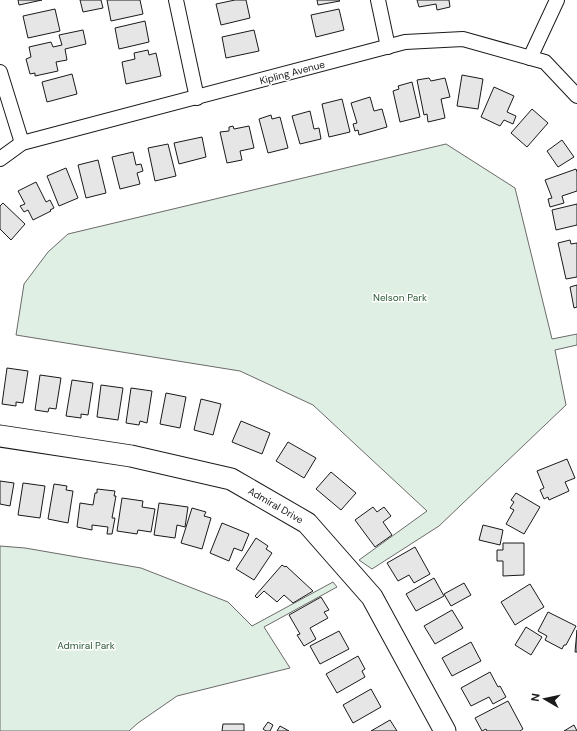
<svg xmlns="http://www.w3.org/2000/svg" width="577" height="731" viewBox="0 0 577 731" font-family="'DM Sans',sans-serif">
<style>
.green{fill:#e0efe3;stroke:#6a6a6a}
.building{fill:#e6e6e6;stroke:#1a1a1a}
.lines{fill:none;stroke-linecap:round;stroke-linejoin:round}
.street-casing{stroke:#1a1a1a;stroke-width:16}
.secondary-casing{stroke:#1a1a1a;stroke-width:23}
.street{stroke:#fff;stroke-width:14}
.secondary{stroke:#fff;stroke-width:21}
.labels{text-anchor:middle;stroke-width:3;stroke-linejoin:round;paint-order:stroke}
.street-label{font-size:10px;fill:#1a1a1a;stroke:#fff}
.park-label{font-size:10px;fill:#2b5a34;stroke:#fff}
</style>
<rect width="100%" height="100%" fill="#fff"/>
<g class="green">
<polygon points="446,144 515,188 552,339 577,334 577,345 555,350 566,405 439,526 372,569 359,560 427,511 313,405 240,371 16,335 24,284 48,252 68,234"/>
<polygon points="0,546 25,548 141,568 228,602 252,626 333,582 337,587 264,627 290,668 177,696 138,723 129,731 0,731"/>
</g>
<g class="building">
<polygon points="18,0 42,0 19,5"/>
<polygon points="80,0 101,0 103,8 83,12"/>
<polygon points="107,0 140,0 143,14 111,21"/>
<polygon points="235,0 246,0 250,18 221,25 216,4"/>
<polygon points="317,0 339,0 340,1 318,5"/>
<polygon points="417,0 449,0 450,7 437,10 436,4 419,7"/>
<polygon points="55,9 60,31 28,38 23,16"/>
<polygon points="339,9 344,30 316,37 311,15"/>
<polygon points="145,21 149,42 119,49 115,28"/>
<polygon points="83,30 86,44 65,49 67,60 56,62 58,71 35,76 35,73 30,74 26,59 31,57 29,47 51,42 53,47 62,45 59,35"/>
<polygon points="254,30 259,51 226,58 222,37"/>
<polygon points="148,50 149,55 156,53 161,76 126,84 122,62 135,59 134,53"/>
<polygon points="72,74 77,94 47,102 42,82"/>
<polygon points="462,75 483,79 478,109 457,106"/>
<polygon points="429,78 431,81 445,78 450,97 441,99 445,118 428,122 427,114 424,115 417,80"/>
<polygon points="412,82 420,117 400,122 393,91 399,89 398,86"/>
<polygon points="494,87 514,96 507,112 516,116 513,124 504,120 500,126 481,117"/>
<polygon points="370,97 374,111 382,109 387,127 359,135 358,130 355,131 353,124 357,123 351,103"/>
<polygon points="342,99 350,132 329,137 322,104"/>
<polygon points="532,109 548,123 527,147 511,133"/>
<polygon points="310,111 314,129 319,128 321,139 300,144 292,116"/>
<polygon points="271,115 272,119 280,117 288,148 268,153 259,119"/>
<polygon points="233,126 234,129 249,126 254,148 240,151 242,160 227,163 220,132 229,131 229,127"/>
<polygon points="202,137 206,157 179,164 174,143"/>
<polygon points="562,140 574,157 558,167 547,151"/>
<polygon points="168,144 176,176 155,181 148,148"/>
<polygon points="133,152 136,165 141,164 143,171 137,173 140,184 120,189 112,157"/>
<polygon points="98,160 106,193 86,198 78,165"/>
<polygon points="66,168 78,198 59,206 47,176"/>
<polygon points="576,169 577,172 577,191 562,196 564,203 550,207 548,199 552,198 545,180"/>
<polygon points="36,182 46,202 50,200 54,208 50,210 51,211 33,220 28,210 24,212 20,206 25,204 18,191"/>
<polygon points="3,203 25,224 11,240 0,229 0,206"/>
<polygon points="577,204 577,225 556,230 552,210"/>
<polygon points="570,240 571,244 577,243 577,277 566,279 558,243"/>
<polygon points="577,285 577,307 574,308 570,287"/>
<polygon points="7,368 28,371 23,403 16,402 16,406 2,404"/>
<polygon points="40,375 61,378 56,409 49,408 48,412 35,410"/>
<polygon points="72,380 93,383 88,415 81,414 81,418 66,416"/>
<polygon points="101,385 123,388 118,420 97,417"/>
<polygon points="131,388 152,391 147,423 140,421 139,425 126,423"/>
<polygon points="166,393 186,397 180,428 160,424"/>
<polygon points="201,399 221,404 213,435 194,430"/>
<polygon points="241,421 270,433 262,454 232,442"/>
<polygon points="288,442 316,458 304,478 276,461"/>
<polygon points="567,459 575,478 565,482 569,491 549,500 548,497 544,499 540,490 544,488 537,471"/>
<polygon points="331,472 356,493 341,510 316,489"/>
<polygon points="0,481 14,483 10,506 0,504"/>
<polygon points="23,483 45,486 40,518 18,515"/>
<polygon points="54,484 67,486 66,490 73,491 68,523 48,519"/>
<polygon points="97,489 115,491 114,496 116,496 112,518 115,518 112,534 107,534 108,527 92,525 92,530 77,527 80,503 93,505 95,493 97,493"/>
<polygon points="516,493 540,507 524,534 506,524 514,510 510,508 514,502 511,500"/>
<polygon points="122,498 143,501 142,507 155,509 151,532 138,530 137,534 117,531"/>
<polygon points="159,503 188,507 185,527 177,525 175,538 154,535"/>
<polygon points="373,507 377,512 384,507 391,516 383,522 392,535 375,547 355,520"/>
<polygon points="192,508 206,512 204,516 211,518 202,549 181,543"/>
<polygon points="222,523 249,534 242,551 234,548 229,561 210,553"/>
<polygon points="483,525 503,530 500,545 479,540"/>
<polygon points="256,538 268,546 266,549 272,553 254,580 236,569"/>
<polygon points="503,543 524,543 524,575 503,576 503,561 497,561 497,550 503,550"/>
<polygon points="415,547 430,574 414,583 409,575 398,581 387,563"/>
<polygon points="282,565 285,567 286,566 313,591 293,603 284,595 277,602 264,591 257,598 255,596"/>
<polygon points="434,578 444,596 416,611 406,594"/>
<polygon points="464,583 471,595 451,606 444,594"/>
<polygon points="530,584 544,607 515,625 501,602"/>
<polygon points="321,597 329,610 324,612 328,618 310,628 316,639 304,646 297,635 300,634 289,615"/>
<polygon points="452,610 463,628 435,644 424,626"/>
<polygon points="548,612 576,626 566,645 564,645 562,649 545,640 547,636 538,631"/>
<polygon points="526,627 542,637 531,655 515,645"/>
<polygon points="577,630 577,652 575,652"/>
<polygon points="339,631 349,649 320,664 310,646"/>
<polygon points="471,642 481,661 452,676 442,658"/>
<polygon points="358,656 365,669 362,671 365,677 337,693 326,674"/>
<polygon points="490,672 498,687 500,686 506,697 493,704 489,697 471,706 461,688"/>
<polygon points="371,689 381,707 353,723 343,705"/>
<polygon points="508,701 523,729 520,731 487,731 486,729 482,731 475,718"/>
<polygon points="390,720 397,731 371,731"/>
<polygon points="268,722 273,725 270,731 266,731 263,729"/>
<polygon points="223,724 244,724 244,731 222,731"/>
<polygon points="574,725 577,731 564,731"/>
<polygon points="280,726 289,731 277,731"/>
</g>
<g class="lines">
<defs>
<g id="street">
<polyline points="176,0 197,98"/>
<polyline points="378,0 388,47"/>
<polyline points="530,58 557,0"/>
<polyline points="0,72 22,143"/>
<polyline points="0,159 22,143 405,42 463,39 545,62 577,96"/>
</g>
<polyline id="secondary" points="0,436 131,456 231,479 307,523 372,597 445,731"/>
</defs>
<use href="#street" class="street-casing"/>
<use href="#secondary" class="secondary-casing"/>
<use href="#street" class="street"/>
<use href="#secondary" class="secondary"/>
</g>
<g class="labels">
<g class="street-label">
<text transform="translate(292 72) rotate(-15)" y="4">Kipling Avenue</text>
<text transform="translate(276 505) rotate(30)" y="4">Admiral Drive</text>
</g>
<g class="park-label">
<text x="400" y="301">Nelson Park</text>
<text x="86" y="649">Admiral Park</text>
</g>
</g>
<g transform="translate(545 699) rotate(279)" stroke="#ffffff" stroke-width="3" paint-order="stroke">
<path d="M0-3L7 15L0 10L-7 15Z" fill="#1a1a1a"/>
<text y="-6" font-size="11" font-weight="bold" text-anchor="middle" fill="#1a1a1a">N</text>
</g>
</svg>
